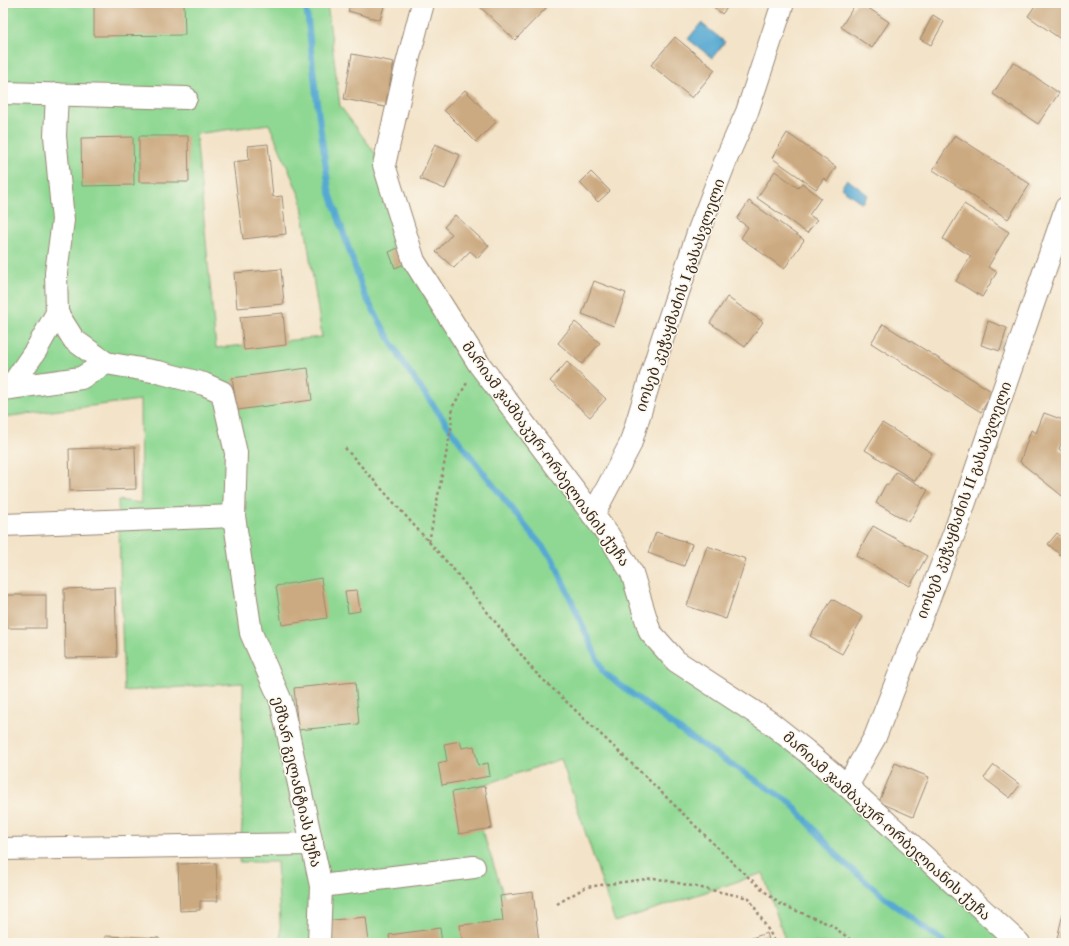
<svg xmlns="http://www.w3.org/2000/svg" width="1069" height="946" viewBox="0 0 1069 946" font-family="'IM FELL French Canon','Noto Serif Georgian',serif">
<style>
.green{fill:#8fd893;stroke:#658158;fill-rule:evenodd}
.water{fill:#56a9d2;stroke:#486a78}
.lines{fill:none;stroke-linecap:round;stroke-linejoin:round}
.stream{stroke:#56a9d2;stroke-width:6}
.building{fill:#ccaa81}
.minor-casing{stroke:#978673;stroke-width:24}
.path{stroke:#978673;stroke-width:2.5;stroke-dasharray:3 3;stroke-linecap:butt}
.minor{stroke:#fff;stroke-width:22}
.labels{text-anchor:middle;stroke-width:3;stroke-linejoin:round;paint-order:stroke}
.street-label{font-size:15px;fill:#3b2a1e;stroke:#fbf7ec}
</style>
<rect width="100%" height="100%" fill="#fbf7ec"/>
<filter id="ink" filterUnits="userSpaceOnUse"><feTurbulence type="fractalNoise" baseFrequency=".025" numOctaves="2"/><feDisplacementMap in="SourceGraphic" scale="8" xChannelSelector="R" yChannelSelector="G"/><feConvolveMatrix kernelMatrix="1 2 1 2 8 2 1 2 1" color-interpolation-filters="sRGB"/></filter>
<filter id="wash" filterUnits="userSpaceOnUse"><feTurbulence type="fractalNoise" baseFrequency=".012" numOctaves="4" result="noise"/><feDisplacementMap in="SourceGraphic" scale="16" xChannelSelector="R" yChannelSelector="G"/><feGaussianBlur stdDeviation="0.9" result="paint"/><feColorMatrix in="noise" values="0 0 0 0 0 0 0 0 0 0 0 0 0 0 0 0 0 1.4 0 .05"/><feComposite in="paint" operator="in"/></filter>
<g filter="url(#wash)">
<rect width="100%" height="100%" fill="#f3e3c8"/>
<path class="green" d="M3,3H327L340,106L384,165L414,261L593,515L650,632L768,721L1019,943H786L763,873L615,922L561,759L469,790L519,942L281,943L277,862H239L242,824L243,683L124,691L118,500L141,503L140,400L3,417ZM269,124L301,199L322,337L216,348L196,134Z"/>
<g class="water">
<polygon points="701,23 725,42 712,58 688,39"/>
<polygon points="847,179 868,195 862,203 841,188"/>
</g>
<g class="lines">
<polyline class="stream" points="305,3 308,20 316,95 329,190 364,294 405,366 459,441 521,521 553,559 603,672 685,734 791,803 842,861 887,899 945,943"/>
</g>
<g id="blocks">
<g class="building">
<polygon points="94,3 184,3 185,35 94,36"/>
<polygon points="351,3 385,3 380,20 348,11"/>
<polygon points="476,3 541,3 546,8 515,40"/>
<polygon points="709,3 731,3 722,14"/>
<polygon points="856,3 861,3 889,22 872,48 841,27"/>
<polygon points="1037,3 1066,3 1064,7 1066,9 1066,34 1062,40 1028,16"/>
<polygon points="933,15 944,22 931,45 920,39"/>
<polygon points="675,37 715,70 692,98 651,65"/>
<polygon points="352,54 394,62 385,107 344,99"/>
<polygon points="1013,62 1059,93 1038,124 993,94"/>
<polygon points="465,90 496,122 476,142 444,110"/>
<polygon points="787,133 836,167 827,181 824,178 816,189 772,158"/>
<polygon points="955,135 1030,184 1008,219 933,170"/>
<polygon points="139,136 188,136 189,182 139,182"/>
<polygon points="133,137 134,185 82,186 81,138"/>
<polygon points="268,144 273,197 282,196 286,234 243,239 233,162 249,160 248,146"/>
<polygon points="435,144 460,155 445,189 420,179"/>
<polygon points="775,171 798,188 802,183 821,198 809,215 817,220 807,233 757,198"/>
<polygon points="591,172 610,191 598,202 580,183"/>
<polygon points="749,201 804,240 784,269 741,238 748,227 737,219"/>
<polygon points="964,204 1009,232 988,267 997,272 982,297 956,281 971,256 943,239"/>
<polygon points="455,215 489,246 478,258 470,251 454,268 436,252 452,234 444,227"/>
<polygon points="400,247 407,263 395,268 389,252"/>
<polygon points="281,269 284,304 237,308 234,273"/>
<polygon points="594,281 626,293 614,326 582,314"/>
<polygon points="727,297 763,322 745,347 710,323"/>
<polygon points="283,313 286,345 244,350 240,317"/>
<polygon points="988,321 1007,328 1000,351 981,345"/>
<polygon points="575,322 600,343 582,364 558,343"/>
<polygon points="883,324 993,392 981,412 871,343"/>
<polygon points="567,362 606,399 590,417 550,381"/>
<polygon points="308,368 312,400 237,410 232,378"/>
<polygon points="1044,413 1066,421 1066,431 1059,449 1066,454 1066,499 1020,462 1031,430 1036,433"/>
<polygon points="882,423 932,453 915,481 865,450"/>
<polygon points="135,447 136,489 70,491 69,449"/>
<polygon points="896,472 928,490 909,522 876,503 886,484 888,485"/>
<polygon points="873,526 927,556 910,586 856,556"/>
<polygon points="656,532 692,544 684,566 648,553"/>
<polygon points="1057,533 1065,540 1066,539 1066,560 1048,544"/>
<polygon points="707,546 746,559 726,619 687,606"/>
<polygon points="321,578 327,618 282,625 276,586"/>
<polygon points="115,587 117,657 65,658 64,589"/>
<polygon points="357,590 360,611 348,613 345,591"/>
<rect x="3" y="595" width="43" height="33"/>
<polygon points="832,599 863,617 842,654 810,636"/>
<polygon points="355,682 359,724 298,730 294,688"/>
<polygon points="460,741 462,748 474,746 478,765 488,763 490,776 442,785 438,763 447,761 444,744"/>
<polygon points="895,763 929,777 913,817 879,802"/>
<polygon points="994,765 1020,785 1010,798 984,778"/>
<polygon points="485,786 492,828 459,834 452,792"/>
<polygon points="216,863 218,901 200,901 200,910 180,911 178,864"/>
<polygon points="533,892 539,943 462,943 460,925 503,921 500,896"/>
<polygon points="1064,909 1066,909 1066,943 1056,943"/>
<polygon points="366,917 369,943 324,943 322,921"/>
<polygon points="440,928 442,943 390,943 389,935"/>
<polygon points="767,933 770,943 736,943"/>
<polygon points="105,936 159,938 159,943 105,943"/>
</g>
</g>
</g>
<g filter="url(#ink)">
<use href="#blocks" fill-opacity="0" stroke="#978673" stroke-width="1"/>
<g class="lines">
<defs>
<g id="minor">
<polyline points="423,3 406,68 384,165 414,261 479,364 609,536 632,573 650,632 676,661 768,721 806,751 847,786 1019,943"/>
<polyline points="3,93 186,98"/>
<polyline points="57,94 55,136 63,220 56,273 57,313 74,340 106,363 158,372 204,384 222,392 236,453 234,516 251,633 281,701 321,886 319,943"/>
<polyline points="10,388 36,350 57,313"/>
<polyline points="3,389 81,378 106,363"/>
<polyline points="593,515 630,445 662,340 699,230 727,157 747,112 783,3"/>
<polyline points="3,525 234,516"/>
<polyline points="847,786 875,737 955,531 1066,208"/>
<polyline points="3,849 312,844"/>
<polyline points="321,886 474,867"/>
</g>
</defs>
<use href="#minor" class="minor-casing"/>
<g class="path">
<polyline points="345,448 454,570 534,671 651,782 738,868 770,896 780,904 831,925 855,943"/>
<polyline points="429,542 451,429 453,406 467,383"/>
<polyline points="557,904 586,887 654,878 749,898 776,943"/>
</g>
<use href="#minor" class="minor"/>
</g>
</g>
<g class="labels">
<g class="street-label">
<text transform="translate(680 295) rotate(-71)" y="5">იოსებ კეჭაყმაძის I გასასვლელი</text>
<text transform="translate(546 454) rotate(54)" y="5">მარიამ ჯამბაკურ-ორბელიანის ქუჩა</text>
<text transform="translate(964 500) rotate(-70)" y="5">იოსებ კეჭაყმაძის II გასასვლელი</text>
<text transform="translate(297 782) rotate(77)" y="5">ემზარ გელანტიას ქუჩა</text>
<text transform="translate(887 826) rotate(42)" y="5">მარიამ ჯამბაკურ-ორბელიანის ქუჩა</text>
</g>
</g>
<rect width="1069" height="946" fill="none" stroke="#fbf7ec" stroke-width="16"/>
</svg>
